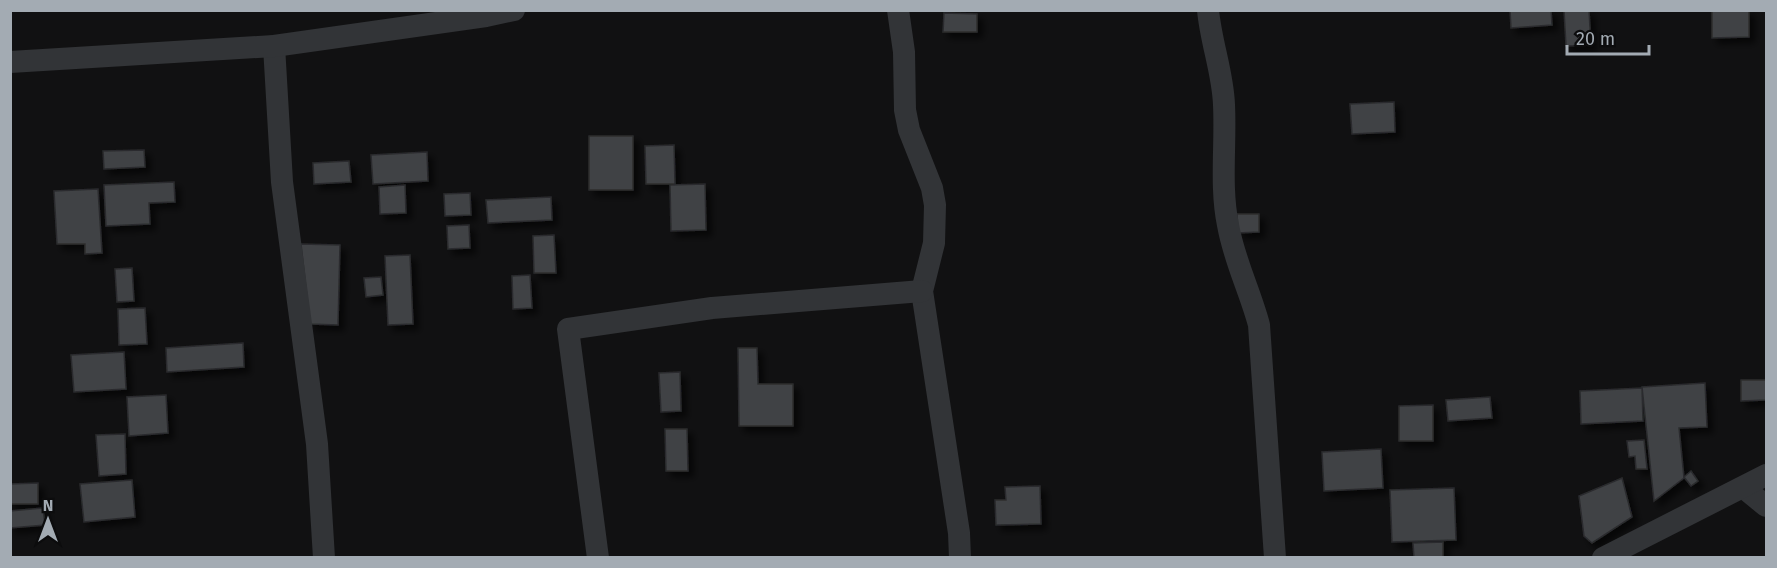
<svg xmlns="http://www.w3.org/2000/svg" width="1777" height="568" viewBox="0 0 1777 568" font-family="'Fira Sans',sans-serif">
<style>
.building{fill:#404245;stroke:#2b2c2e;stroke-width:1.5;filter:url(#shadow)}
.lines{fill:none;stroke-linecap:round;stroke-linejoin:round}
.street{stroke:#323437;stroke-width:22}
</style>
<defs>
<filter id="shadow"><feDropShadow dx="5.5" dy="5.5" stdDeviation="3" flood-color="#0009"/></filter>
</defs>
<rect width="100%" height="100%" fill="#111112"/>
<g class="building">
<polygon points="1510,10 1551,10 1552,25 1511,28"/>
<polygon points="1564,10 1589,10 1591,45 1566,46"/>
<polygon points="1712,10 1749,10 1749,37 1712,38"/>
<polygon points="944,13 977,14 977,32 943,32"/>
<polygon points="1394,102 1395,132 1352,134 1350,104"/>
<rect x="589" y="136" width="44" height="54"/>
<polygon points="674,145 675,184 646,184 645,146"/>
<polygon points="144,150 145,167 104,169 103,151"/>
<polygon points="427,152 428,181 373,184 371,155"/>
<polygon points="349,161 351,182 314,184 313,163"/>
<polygon points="174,182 175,202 149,203 150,224 106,226 104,185"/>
<polygon points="705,184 706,230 671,231 670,185"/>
<polygon points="405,185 406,213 380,214 379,187"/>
<polygon points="98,189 102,253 85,254 85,244 57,244 54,191"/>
<polygon points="470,193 471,215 445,216 444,194"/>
<polygon points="551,197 552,220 488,223 486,200"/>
<polygon points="1237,214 1259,214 1259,232 1238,233"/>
<polygon points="469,225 470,248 448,249 447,226"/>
<polygon points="554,235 556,273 534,273 533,236"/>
<polygon points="301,244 340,245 338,325 310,324"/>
<polygon points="410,255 413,324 388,325 385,256"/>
<polygon points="132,268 134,301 117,302 115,269"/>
<polygon points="530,275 532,308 513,309 512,276"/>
<polygon points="381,277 383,295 366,297 364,278"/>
<polygon points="145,308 147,344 119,345 118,309"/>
<polygon points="243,343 244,367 167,372 166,348"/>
<polygon points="738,348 757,348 758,384 793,384 793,426 739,426"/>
<polygon points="124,352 126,389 74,392 71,355"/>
<polygon points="680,372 681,411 661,412 659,373"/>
<polygon points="1741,380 1766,380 1766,400 1741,401"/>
<polygon points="1705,383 1707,427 1679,428 1684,478 1654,501 1642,387"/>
<polygon points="1642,388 1643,421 1581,424 1580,391"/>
<polygon points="166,395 168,433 129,436 127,397"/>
<polygon points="1490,397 1492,418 1448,421 1446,400"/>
<polygon points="1433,405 1433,441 1399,441 1399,406"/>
<polygon points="665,429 687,429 688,471 666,471"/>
<polygon points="125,434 126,474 99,476 96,435"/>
<polygon points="1644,440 1647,469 1636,469 1635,456 1629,457 1627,441"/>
<polygon points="1381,449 1383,488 1324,491 1322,452"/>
<polygon points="1691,471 1698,481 1691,486 1684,477"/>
<polygon points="1622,478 1632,517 1592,543 1584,536 1579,496"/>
<polygon points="132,480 135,517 84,522 80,484"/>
<polygon points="38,483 38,504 10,504 10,484"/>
<polygon points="1040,486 1041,524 996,525 995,500 1006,500 1005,487"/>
<polygon points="1454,488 1456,540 1392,542 1390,490"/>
<polygon points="43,508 45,525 10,528 10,511"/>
<polygon points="1443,542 1443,558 1414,558 1413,543"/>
</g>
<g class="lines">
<g class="street">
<polyline points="898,10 904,52 905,110 909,130 932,188 935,205 934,243 922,291 959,533 960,558"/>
<path d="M1208,10C1211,43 1223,73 1224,105C1226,145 1220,186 1228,225C1234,260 1250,291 1259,325L1275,558"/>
<polyline points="274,46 282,182 317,444 324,558"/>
<polyline points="10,62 274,46 486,16 514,10"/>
<polyline points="1744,488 1766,506"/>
<polyline points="598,558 568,329 712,308 922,291"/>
<polyline points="1603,558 1766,475"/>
</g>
</g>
<rect width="1777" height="568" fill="none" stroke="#a3abb3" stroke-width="24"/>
<g transform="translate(48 520)" stroke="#0c0c0d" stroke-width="4.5" paint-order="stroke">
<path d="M0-4.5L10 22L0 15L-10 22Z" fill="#a3abb3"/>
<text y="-9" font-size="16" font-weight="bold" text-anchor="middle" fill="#a3abb3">N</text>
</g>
<path d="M1567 45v9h82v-9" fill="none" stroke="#a3abb3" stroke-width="3"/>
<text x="1576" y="45" font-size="18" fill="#a3abb3" stroke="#0c0c0d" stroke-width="4.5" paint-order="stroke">20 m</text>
</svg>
